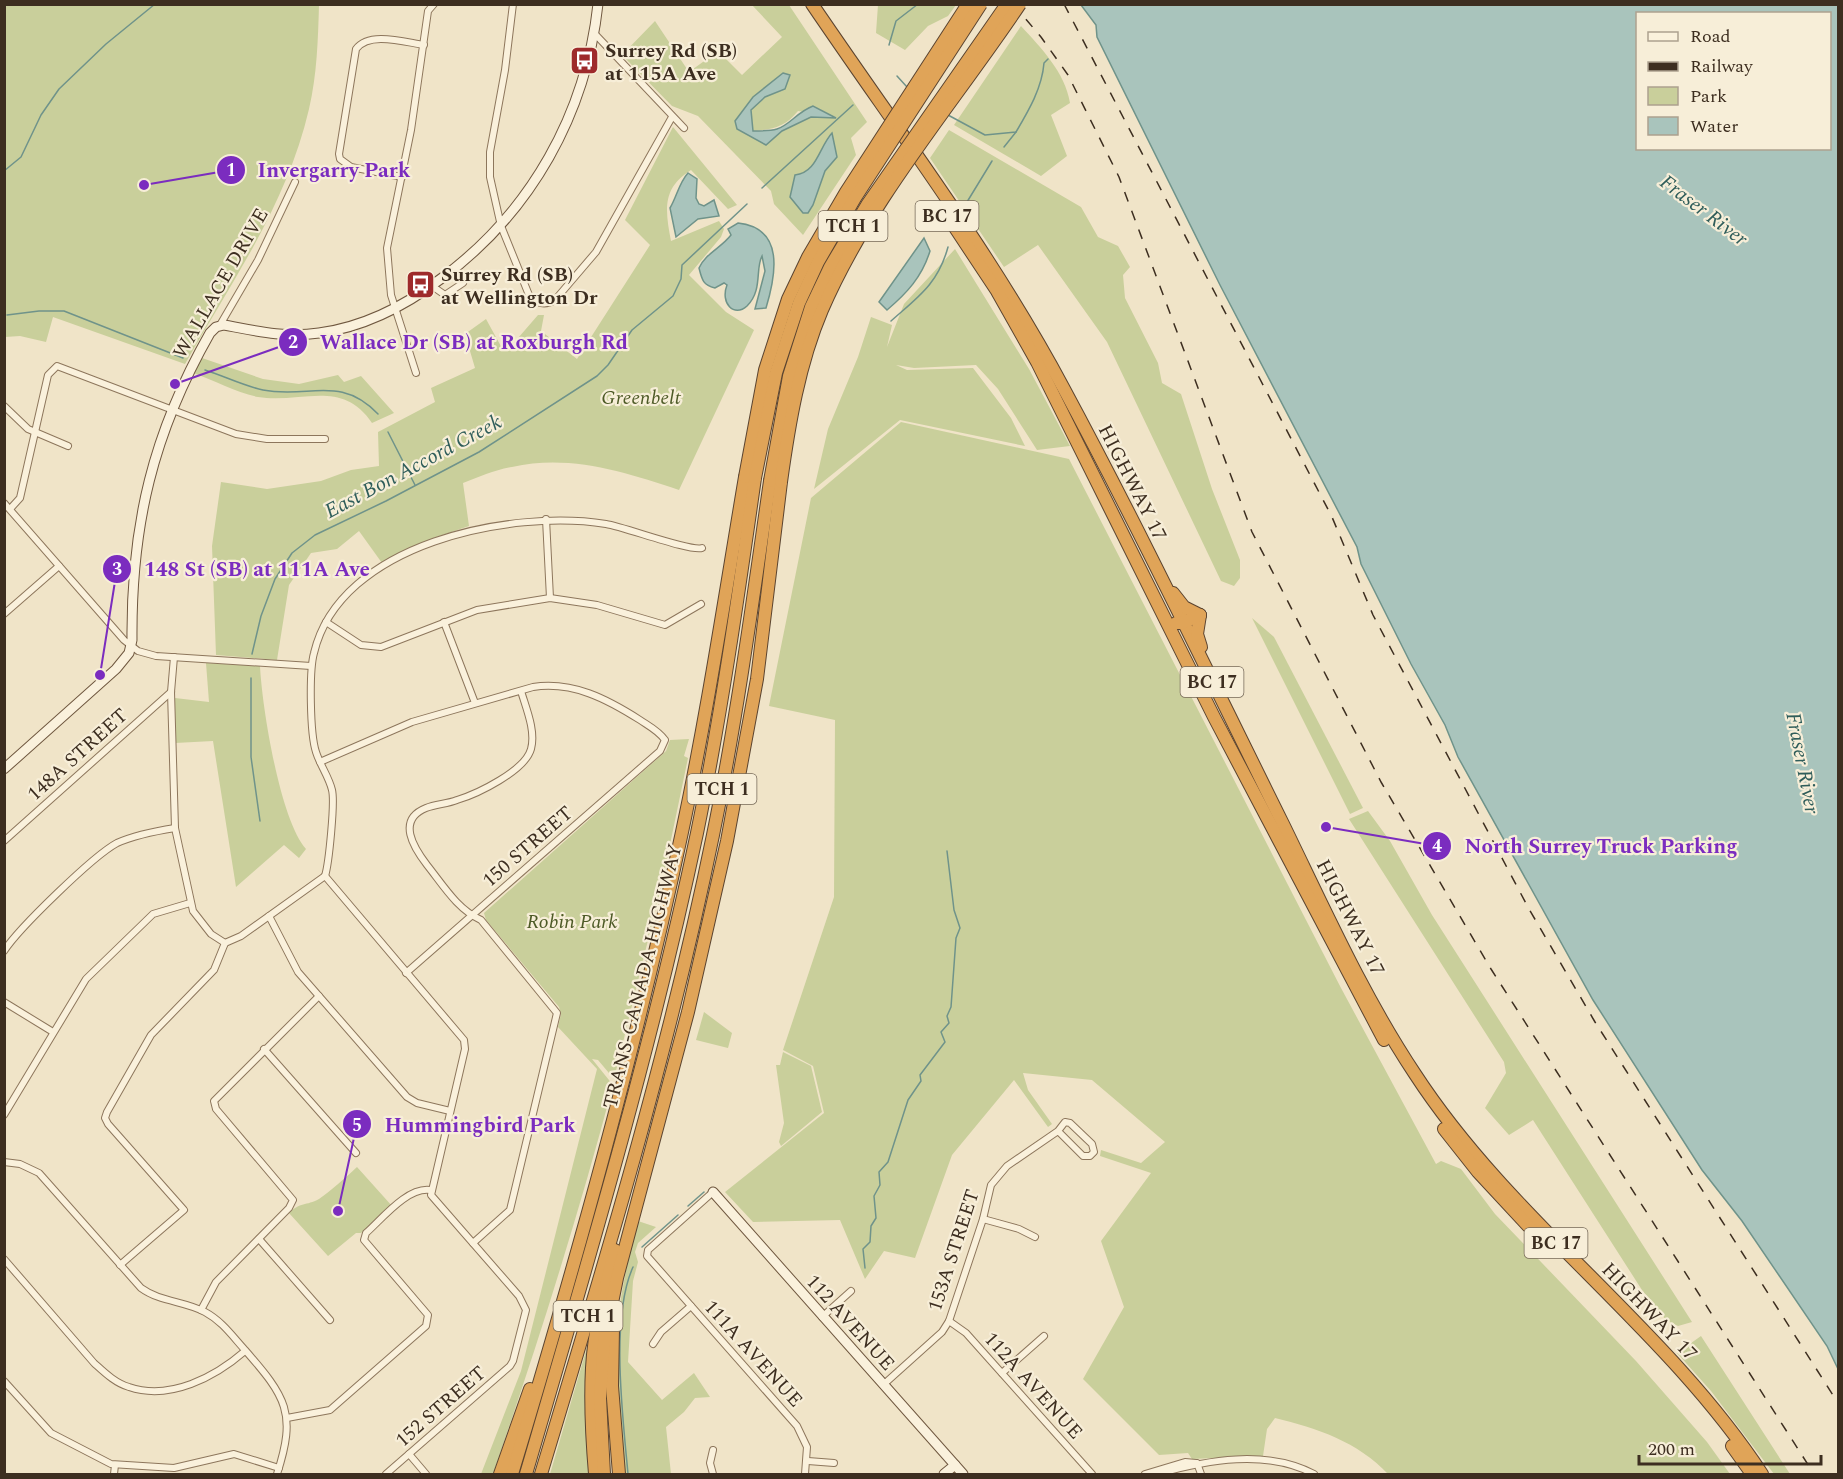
<svg xmlns="http://www.w3.org/2000/svg" width="1843" height="1479" viewBox="0 0 1843 1479" font-family="Spectral,serif">
<style>
.green{fill:#c9cf9b;fill-rule:evenodd}
.water{fill:#a9c4bc;stroke:#6f938a;stroke-width:1.5;fill-rule:evenodd}
.lines{fill:none;stroke-linecap:round;stroke-linejoin:round}
.stream{stroke:#6f938a;stroke-width:1.5}
.street-casing{stroke:#8d765c;stroke-width:8}
.secondary-casing{stroke:#6f573f;stroke-width:11}
.highway-casing{stroke:#5b4430;stroke-width:14}
.street{stroke:#faf1dc;stroke-width:6}
.secondary{stroke:#faf1dc;stroke-width:9}
.highway{stroke:#e0a458;stroke-width:12}
.rail{stroke:#3d2e20;stroke-width:1.5;stroke-dasharray:10 10;stroke-linecap:butt}
.highway-bridge-casing{stroke:#5b4430;stroke-width:14;stroke-linecap:butt}
.highway-bridge{stroke:#e0a458;stroke-width:12}
.labels{text-anchor:middle;stroke-width:4.5;stroke-linejoin:round;paint-order:stroke}
.shield{fill:#f7eed8;stroke:#756857;stroke-width:1.5}
.shield-label{font-size:18px;font-weight:bold;fill:#3d2e20}
.poi-label{font-size:20px;font-weight:bold;fill:#3d2e20;stroke:#f7eed8;text-anchor:start}
.street-label{font-size:20px;fill:#3d2e20;stroke:#f7eed8}
.park-label{font-size:20px;font-style:italic;fill:#4d5a26;stroke:#f7eed8}
.water-label{font-size:21px;font-style:italic;fill:#2f5d5a;stroke:#f7eed8}
.leader{fill:none;stroke:#7b2cbf;stroke-width:2}
.callout-dot{fill:#7b2cbf;stroke:#f7eed8;stroke-width:2}
.mark-label{font-size:18px;text-anchor:middle;font-weight:bold;fill:#fff}
.callout-label{font-size:21px;text-anchor:middle;font-weight:bold;fill:#7b2cbf;stroke:#f7eed8;stroke-width:4.5;stroke-linejoin:round;paint-order:stroke}
</style>
<rect width="100%" height="100%" fill="#f0e4c8"/>
<g class="green">
<path d="M5,4L319,5C318,40 317,75 309,109C287,204 232,281 185,364L53,317L46,342L20,336L5,337Z"/>
<path d="M752,5H789L867,122L851,138L856,155L803,235L774,204L771,191L698,116L672,106L622,55L655,21L689,72L718,51L742,75L782,37ZM785,89L765,97L751,110L753,131C774,129 785,127 798,111L836,117H811L782,131L766,145L735,121L757,95Z"/>
<polygon points="878,5 878,4 956,5 948,16 928,26 905,50 876,33"/>
<path d="M1021,26C1041,48 1065,72 1070,103L1051,115L1067,156L1041,176L954,125Z"/>
<path d="M673,127L737,205L728,209L691,170C662,188 665,210 671,241L719,221L724,229L721,237L689,275L726,312L754,330L679,490C624,472 570,454 512,467C495,470 479,477 463,483L469,526L431,539L382,563L359,531L337,549L311,553L289,585L277,660L216,655L212,546L221,482L267,489L321,481L351,470L379,466L378,432L435,402L431,388L475,368L465,334L486,319L503,350L512,345L538,315H544L541,331L577,359L650,245L625,220Z"/>
<polygon points="949,130 1081,207 1098,237 1118,246 1130,267 1123,275 1125,298 1158,363 1162,383 1181,394 1212,489 1240,560 1240,578 1234,586 1221,581 1107,342 1038,245 1004,267 930,158"/>
<polygon points="955,249 1029,369 1070,446 1037,450 998,389 976,365 914,368 896,365 907,370 973,368 1011,418 1025,446 900,420 814,489 828,429 858,357 871,317 892,325 887,347 904,304"/>
<path d="M202,358L263,379L299,384L338,375L344,382L361,376L394,413L372,423C342,378 301,404 258,397C237,393 214,380 193,373Z"/>
<path d="M901,422L1069,459L1341,988L1436,1164L1441,1161L1461,1169L1495,1214L1636,1361L1707,1442L1730,1474H1388C1358,1442 1317,1428 1275,1418L1267,1429L1263,1456L1192,1459L1188,1453L1159,1455L1083,1379L1124,1307L1101,1241L1151,1173L1100,1156L1101,1150L1141,1163L1165,1142L1092,1080L1023,1073L1028,1090L1052,1124L1048,1127L1014,1080L952,1155L915,1258L884,1251L865,1279L840,1220L753,1222L725,1192L824,1113L813,1066L783,1050L834,897L835,720L769,706L811,498Z"/>
<polygon points="1252,618 1274,637 1363,808 1350,814"/>
<path d="M206,663L260,666C262,707 280,820 306,849L299,858L284,845L236,887L213,741L175,743V698L209,702Z"/>
<path d="M689,739L684,756L688,758L662,883L614,1079L598,1060L592,1059L613,1085C578,1217 537,1346 493,1474H481L521,1371L597,1069L558,1027L561,1014L559,1007L486,920L484,913L666,751L670,740Z"/>
<polygon points="1368,811 1390,841 1432,915 1692,1322 1678,1326 1666,1320 1642,1290 1533,1120 1509,1135 1485,1108 1506,1073 1504,1062 1349,819"/>
<polygon points="704,1012 732,1033 728,1048 696,1040"/>
<polygon points="783,1052 811,1066 822,1112 781,1146 779,1142 784,1123 776,1065 780,1065"/>
<path d="M357,1167L392,1206L361,1233H356L328,1256L289,1213C300,1202 306,1206 319,1199C332,1190 345,1178 357,1167Z"/>
<path d="M638,1221L656,1227L638,1243L635,1252L638,1262L633,1281L628,1362L662,1400L694,1373L710,1397L695,1398L684,1412L666,1427L671,1474H625C621,1430 615,1385 617,1340C618,1300 628,1260 638,1221Z"/>
<polygon points="1701,1336 1790,1474 1774,1474 1711,1391 1677,1353"/>
<polygon points="591,1337 590,1474 550,1474 588,1344"/>
</g>
<g class="water">
<path d="M1081,5H1838V1369L1827,1346L1742,1221L1702,1170L1593,1000L1458,757L1445,725L1411,664L1361,564L1357,547L1220,285L1097,37L1096,25ZM1638,14H1830V148H1638Z"/>
<path d="M783,73L790,75L785,89L765,97L751,110L753,131C761,131 770,131 777,129C790,125 797,112 813,106L836,118L811,117L782,131L766,145L737,129L735,121L753,97Z"/>
<path d="M832,133L837,157L825,171L813,205L808,213H803L790,197L795,175C817,173 819,147 832,133Z"/>
<path d="M688,173L697,179L696,198L699,204L704,206L714,200L719,216L698,219L676,237L670,208C677,196 679,183 688,173Z"/>
<path d="M738,223C785,228 776,275 766,308L755,309L765,271L762,256C755,269 763,290 747,306C734,318 720,303 727,285L724,283L715,288C703,285 702,280 699,268C706,253 721,248 731,235L728,229Z"/>
<path d="M924,238L930,251C922,277 907,293 887,310L879,302Z"/>
</g>
<g class="lines">
<g class="stream">
<polyline points="889,45 896,21 918,4"/>
<polyline points="897,76 907,87"/>
<path d="M948,115L985,135L1016,132C1029,110 1042,88 1044,63L1048,59"/>
<polyline points="1004,147 1016,132"/>
<polyline points="4,171 21,157 41,115 59,89 106,44 155,4"/>
<polyline points="762,188 853,105"/>
<polyline points="967,202 992,161"/>
<polyline points="7,315 39,311 64,311 183,358"/>
<path d="M891,321C918,297 938,284 948,247"/>
<path d="M205,370C224,376 244,386 263,390C309,399 340,374 378,414"/>
<polyline points="388,432 415,485"/>
<polyline points="252,654 261,616 275,579 292,553 315,535 386,501 479,452 597,376 608,365 632,330 673,296 681,279 682,265 747,204"/>
<polyline points="251,678 251,757 260,821"/>
<polyline points="688,1206 704,1192"/>
<polyline points="642,1247 678,1215"/>
<polyline points="865,1268 863,1249 870,1242 871,1226 876,1218 874,1196 880,1185 879,1172 888,1162 908,1100 921,1081 920,1075 945,1042 941,1032 949,1023 947,1016 951,1007 956,938 960,928 954,910 947,851"/>
<path d="M628,1474C623,1418 610,1318 633,1267"/>
</g>
<defs>
<g id="street">
<path d="M513,4L505,70L490,152V177L501,226L529,295C536,304 545,306 555,300L596,252L672,117"/>
<polyline points="594,33 684,128"/>
<path d="M402,177L351,167L340,159L339,154L356,49C369,31 404,42 424,45"/>
<polyline points="432,286 445,295 463,283"/>
<polyline points="220,325 258,260 295,182"/>
<polyline points="416,373 391,295 387,248 411,130 428,11 434,4"/>
<polyline points="4,406 28,429 68,446"/>
<polyline points="4,503 124,640 138,651 156,656 311,666"/>
<polyline points="10,509 20,498 48,375 57,366 236,434 267,439 325,439"/>
<polyline points="546,519 550,598"/>
<polyline points="4,614 59,566"/>
<polyline points="326,622 361,645 381,647 477,610 550,598 597,605 665,625 701,604"/>
<polyline points="444,622 475,703"/>
<polyline points="174,657 171,692 175,828 193,911 211,934 225,943"/>
<path d="M320,762L412,722L533,687C573,681 607,699 640,720C649,726 659,731 665,740L660,751L406,973"/>
<polyline points="4,841 171,692"/>
<polyline points="325,876 464,1040 465,1049 431,1195 519,1296 526,1310 513,1361 510,1366 386,1474"/>
<path d="M325,876C329,863 335,802 332,790C329,777 320,765 316,752C310,734 309,671 314,653C340,543 511,509 606,524C625,527 691,552 702,548"/>
<polyline points="269,916 298,972 407,1097 417,1103 450,1111"/>
<polyline points="225,943 241,936 325,876"/>
<path d="M4,951C19,928 93,856 117,843C135,835 156,831 175,828"/>
<polyline points="4,1002 53,1032"/>
<polyline points="264,1049 356,1153"/>
<polyline points="4,1115 86,979 153,914 190,903"/>
<path d="M4,1162L20,1164L39,1173L141,1288C160,1302 185,1301 205,1312C222,1321 233,1337 245,1350C286,1397 297,1413 277,1474"/>
<polyline points="713,1192 648,1250 647,1256 797,1426 807,1447 805,1474"/>
<polyline points="983,1219 1019,1229 1035,1237"/>
<polyline points="259,1239 330,1320"/>
<path d="M473,1243L510,1210L557,1013L481,920C457,909 443,885 427,865C414,848 396,820 426,808C436,804 447,804 457,800C477,794 525,771 531,749C536,731 526,708 521,691"/>
<path d="M4,1259L94,1363C104,1372 115,1383 129,1387C170,1401 215,1377 245,1351"/>
<polyline points="120,1265 184,1210 108,1124 105,1118 107,1112 151,1035 214,970 225,943"/>
<polyline points="201,1310 216,1282 289,1208 293,1200 216,1109 214,1101 319,996"/>
<polyline points="822,1317 851,1291"/>
<polyline points="949,1321 966,1333 1092,1474"/>
<polyline points="653,1344 661,1332 691,1306"/>
<polyline points="1002,1373 1044,1336"/>
<polyline points="4,1381 51,1433 111,1464 174,1468 234,1454 279,1468"/>
<polyline points="883,1385 942,1332 949,1321 983,1219 991,1185 1007,1166 1058,1131 1065,1122 1070,1123 1092,1144 1094,1152 1090,1156 1083,1156 1058,1131"/>
<path d="M287,1418L330,1410L426,1326L428,1315L364,1240L366,1233C382,1219 407,1187 430,1190"/>
<polyline points="713,1450 710,1463 713,1474"/>
<polyline points="409,1454 426,1474"/>
<polyline points="808,1461 834,1463"/>
<polyline points="1197,1463 1201,1474"/>
<polyline points="114,1474 115,1465"/>
<polyline points="1145,1474 1185,1462 1196,1463"/>
<path d="M1158,1474C1207,1460 1266,1449 1314,1474"/>
</g>
<g id="secondary">
<path d="M4,769L116,669L129,653L132,640C131,525 153,433 210,333L216,327L224,325C256,331 285,338 319,333C365,327 405,306 442,278C531,212 586,114 598,4"/>
<polyline points="713,1192 963,1474"/>
<polyline points="944,1474 955,1465"/>
</g>
<g id="highway">
<path d="M812,4C898,131 992,254 1064,389C1141,532 1211,679 1283,824C1324,908 1363,996 1415,1074C1512,1223 1665,1326 1762,1474"/>
<polyline points="944,211 997,291 1037,362 1214,717 1384,1040"/>
<polyline points="1173,593 1184,607 1200,615"/>
<polyline points="1200,615 1197,634 1201,647"/>
<polyline points="1176,623 1182,623 1200,615"/>
<polyline points="1444,1129 1478,1172 1531,1229"/>
<polyline points="613,1329 612,1386 619,1474"/>
<polyline points="1732,1446 1752,1474"/>
<polyline points="500,1474 530,1389"/>
<path d="M512,1474C576,1262 636,1049 682,832C707,715 725,595 745,477"/>
<path d="M526,1474C588,1262 651,1050 697,833C721,716 738,597 755,478"/>
<path d="M541,1474C605,1263 669,1051 713,835C737,718 753,599 770,481"/>
<path d="M595,1474C592,1439 590,1404 592,1368C594,1329 605,1288 615,1250"/>
<polyline points="604,1474 600,1398 604,1342 617,1278 688,1012 727,841 757,679 781,482"/>
</g>
</defs>
<use href="#street" class="street-casing"/>
<use href="#secondary" class="secondary-casing"/>
<use href="#highway" class="highway-casing"/>
<use href="#street" class="street"/>
<use href="#secondary" class="secondary"/>
<use href="#highway" class="highway"/>
<g class="rail">
<polyline points="1013,4 1041,37 1068,75 1119,177 1252,532 1381,782 1491,969 1814,1474"/>
<polyline points="1064,4 1332,517 1373,615 1529,909 1595,1022 1838,1403"/>
</g>
<defs>
<g id="highway-bridge">
<polyline points="745,477 765,370 788,299 808,257 846,192 968,4"/>
<polyline points="755,478 776,373 799,303 818,262 855,198 981,4"/>
<polyline points="770,481 789,376 811,307 830,267 867,205 1007,4"/>
<path d="M781,482C789,424 799,364 822,310C870,199 953,104 1020,4"/>
</g>
</defs>
<use href="#highway-bridge" class="highway-bridge-casing"/>
<use href="#highway-bridge" class="highway-bridge"/>
</g>
<defs>
<symbol id="bus-square" viewBox="-11 -11 22 22"><rect x="-9" y="-9" width="18" height="18" rx="4" fill="#9e2a2b" stroke="#f7eed8"/><path d="M-5-6H5V4H4V6H2V4H-2V6H-4V4H-5ZM-3.5-4V0h7V-4ZM-3.5 1.2v1.5H-2V1.2ZM2 1.2v1.5H3.5V1.2Z" fill="#fff"/></symbol>
</defs>
<g fill-rule="evenodd">
<use href="#bus-square" x="568" y="44" width="33" height="33"/>
<use href="#bus-square" x="404" y="268" width="33" height="33"/>
</g>
<g class="labels">
<g class="shield">
<rect x="915.5" y="201" width="63" height="30" rx="4.5"/>
<rect x="818.5" y="211" width="69" height="30" rx="4.5"/>
<rect x="1180.5" y="667" width="63" height="30" rx="4.5"/>
<rect x="687.5" y="774" width="69" height="30" rx="4.5"/>
<rect x="1524.5" y="1228" width="63" height="30" rx="4.5"/>
<rect x="553.5" y="1301" width="69" height="30" rx="4.5"/>
</g>
<g class="shield-label">
<text x="947" y="222">BC 17</text>
<text x="853" y="232">TCH 1</text>
<text x="1212" y="688">BC 17</text>
<text x="722" y="795">TCH 1</text>
<text x="1556" y="1249">BC 17</text>
<text x="588" y="1322">TCH 1</text>
</g>
<g class="poi-label">
<text x="605" y="57">Surrey Rd (SB)<tspan x="605" dy="23">at 115A Ave</tspan></text>
<text x="441" y="281">Surrey Rd (SB)<tspan x="441" dy="23">at Wellington Dr</tspan></text>
</g>
<g class="street-label">
<text transform="translate(220 283) rotate(-60)" y="7">WALLACE DRIVE</text>
<text transform="translate(1133 482) rotate(63)" y="7">HIGHWAY 17</text>
<text transform="translate(77 754) rotate(-42)" y="7">148A STREET</text>
<text transform="translate(527 846) rotate(-41)" y="7">150 STREET</text>
<text transform="translate(1351 917) rotate(63)" y="7">HIGHWAY 17</text>
<text transform="translate(642 976) rotate(-76)" y="7">TRANS-CANADA HIGHWAY</text>
<text transform="translate(953 1250) rotate(-72)" y="7">153A STREET</text>
<text transform="translate(1650 1311) rotate(46)" y="7">HIGHWAY 17</text>
<text transform="translate(851 1322) rotate(48)" y="7">112 AVENUE</text>
<text transform="translate(754 1353) rotate(48)" y="7">111A AVENUE</text>
<text transform="translate(1034 1385) rotate(48)" y="7">112A AVENUE</text>
<text transform="translate(440 1406) rotate(-41)" y="7">152 STREET</text>
</g>
<g class="park-label">
<text x="641" y="404">Greenbelt</text>
<text x="572" y="928">Robin Park</text>
</g>
<g class="water-label">
<text transform="translate(1704 210) rotate(37)" y="7">Fraser River</text>
<text transform="translate(413 466) rotate(-28)" y="7">East Bon Accord Creek</text>
<text transform="translate(1803 763) rotate(79)" y="7">Fraser River</text>
</g>
</g>
<path class="leader" d="M144 185L231 170M175 384L293 342M100 675L117 569M1326 827L1437 846M338 1211L357 1124"/>
<g class="callout-dot">
<circle cx="144" cy="185" r="6"/>
<circle cx="175" cy="384" r="6"/>
<circle cx="100" cy="675" r="6"/>
<circle cx="1326" cy="827" r="6"/>
<circle cx="338" cy="1211" r="6"/>
<circle cx="231" cy="170" r="15"/>
<circle cx="293" cy="342" r="15"/>
<circle cx="117" cy="569" r="15"/>
<circle cx="1437" cy="846" r="15"/>
<circle cx="357" cy="1124" r="15"/>
</g>
<g class="mark-label">
<text x="231" y="176">1</text>
<text x="293" y="348">2</text>
<text x="117" y="575">3</text>
<text x="1437" y="852">4</text>
<text x="357" y="1131">5</text>
</g>
<g class="callout-label">
<text x="334" y="177">Invergarry Park</text>
<text x="474" y="349">Wallace Dr (SB) at Roxburgh Rd</text>
<text x="257" y="576">148 St (SB) at 111A Ave</text>
<text x="1601" y="853">North Surrey Truck Parking</text>
<text x="480" y="1132">Hummingbird Park</text>
</g>
<rect width="1843" height="1479" fill="none" stroke="#3d2e20" stroke-width="12"/>
<rect x="1636" y="12" width="195" height="138" fill="#f7eed8" stroke="#ada18e" stroke-width="1.5"/>
<rect x="1648" y="32" width="30" height="9" fill="#faf1dc" stroke="#ada18e" stroke-width="1.5"/>
<text x="1690" y="42" font-size="18" fill="#3d2e20">Road</text>
<rect x="1648" y="62" width="30" height="9" fill="#3d2e20" stroke="#ada18e" stroke-width="1.5"/>
<text x="1690" y="72" font-size="18" fill="#3d2e20">Railway</text>
<rect x="1648" y="87" width="30" height="18" fill="#c9cf9b" stroke="#ada18e" stroke-width="1.5"/>
<text x="1690" y="102" font-size="18" fill="#3d2e20">Park</text>
<rect x="1648" y="117" width="30" height="18" fill="#a9c4bc" stroke="#ada18e" stroke-width="1.5"/>
<text x="1690" y="132" font-size="18" fill="#3d2e20">Water</text>
<path d="M1639 1455v9h182v-9" fill="none" stroke="#3d2e20" stroke-width="3"/>
<text x="1648" y="1455" font-size="18" fill="#3d2e20" stroke="#f7eed8" stroke-width="4.5" paint-order="stroke">200 m</text>
</svg>
